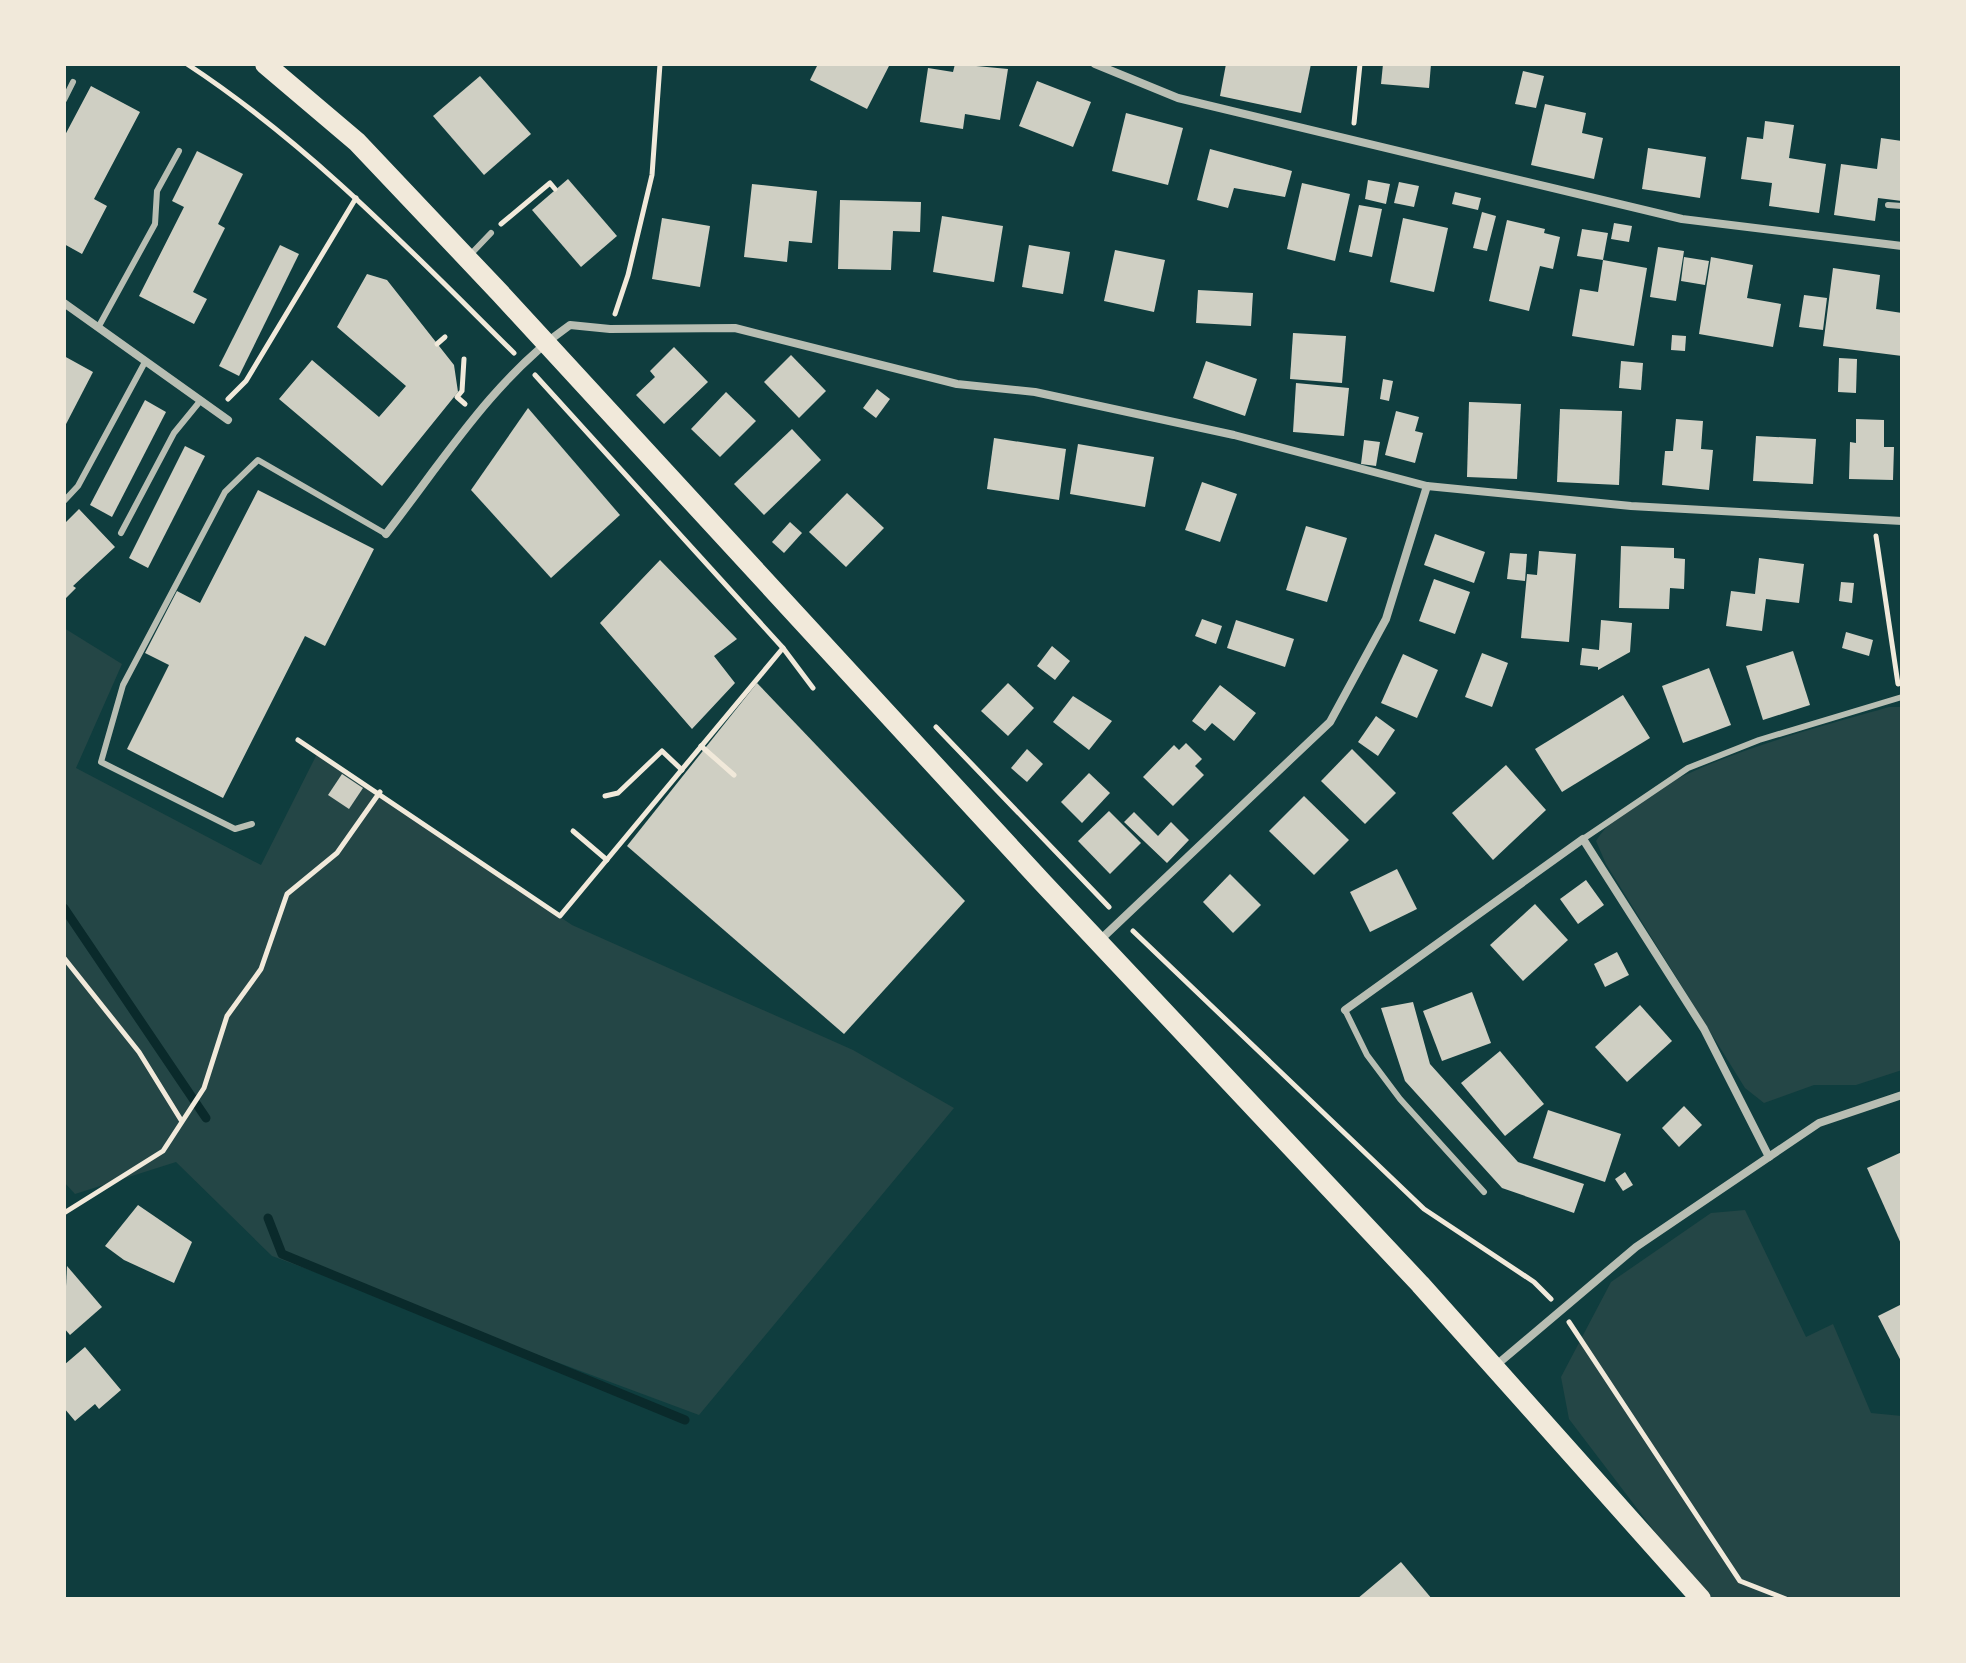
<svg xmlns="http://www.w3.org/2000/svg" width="1966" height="1663" viewBox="0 0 1966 1663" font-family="'Nunito Sans',sans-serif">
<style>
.green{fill:#244646}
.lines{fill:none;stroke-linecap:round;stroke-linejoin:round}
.stream{stroke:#0a2a2b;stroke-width:9}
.building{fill:#cfcfc3}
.path{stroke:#f1e9da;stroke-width:5}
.service{stroke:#b8beb3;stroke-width:6}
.minor{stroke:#b8beb3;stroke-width:8}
.primary{stroke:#f1e9da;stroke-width:20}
</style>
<rect width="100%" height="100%" fill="#0f3d3e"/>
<g class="green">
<polygon points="64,628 122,664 76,768 261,865 317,754 572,925 853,1050 954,1108 699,1415 272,1256 176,1162 75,1194 64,1182"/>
<path d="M1889,707H1902V1070L1856,1085H1814L1764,1103L1745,1088L1606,864L1596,841C1638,772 1813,729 1889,707Z"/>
<polygon points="1745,1210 1806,1337 1833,1324 1871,1413 1902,1416 1902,1599 1706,1599 1569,1419 1561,1377 1611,1282 1711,1213"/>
</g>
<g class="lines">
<g class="stream">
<polyline points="64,908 206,1118"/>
<polyline points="268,1218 282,1254 685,1420"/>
</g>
</g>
<g class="building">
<polygon points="818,64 890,64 867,109 810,80"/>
<polygon points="955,64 1008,69 1000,120 965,114 963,129 920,122 928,68 953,72"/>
<polygon points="1226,64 1311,64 1301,113 1220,96"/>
<polygon points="1383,64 1431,64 1429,88 1381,84"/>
<polygon points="1523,71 1544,76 1536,108 1515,104"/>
<polygon points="480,76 531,134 484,175 433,116"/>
<polygon points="1037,81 1091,102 1073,147 1019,126"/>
<polygon points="91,86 140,112 94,199 107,206 82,254 64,244 64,137"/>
<polygon points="1545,104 1586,113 1582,133 1603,138 1594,179 1531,165"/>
<polygon points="1126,113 1183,128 1168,185 1112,171"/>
<polygon points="1765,121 1794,125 1789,158 1826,164 1819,213 1769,206 1772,183 1741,179 1747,137 1763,139"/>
<polygon points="1881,138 1902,141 1902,201 1878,198 1875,221 1834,215 1841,164 1877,169"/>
<polygon points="1648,148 1706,157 1700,198 1642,189"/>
<polygon points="1210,149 1292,171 1285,197 1234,188 1228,208 1197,200"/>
<polygon points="197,151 243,174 218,224 225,228 193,292 207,299 194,324 139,296 184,207 172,201"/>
<polygon points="568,179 617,236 581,267 532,210"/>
<polygon points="1368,180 1390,184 1386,204 1365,199"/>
<polygon points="1399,182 1419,186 1414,207 1394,203"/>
<polygon points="1302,183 1350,194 1335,261 1287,249"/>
<polygon points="752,184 817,191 812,243 789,241 787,262 744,257"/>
<polygon points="1455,192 1481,198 1478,210 1452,204"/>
<polygon points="840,200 921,202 920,232 893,231 891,270 838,269"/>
<polygon points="1359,205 1382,209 1372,257 1349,252"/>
<polygon points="1482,212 1496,216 1487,251 1473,248"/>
<polygon points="942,216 1003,226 994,282 933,272"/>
<polygon points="662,218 710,226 700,287 652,279"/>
<polygon points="1403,218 1448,228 1434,292 1390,282"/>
<polygon points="1507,220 1545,229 1544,233 1560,237 1553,269 1540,266 1529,311 1489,301"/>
<polygon points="1614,223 1632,226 1629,242 1611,239"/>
<polygon points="1582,229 1608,233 1603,260 1577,256"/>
<polygon points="280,245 299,254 239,376 219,366"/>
<polygon points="1029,245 1070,252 1063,294 1022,287"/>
<polygon points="1658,247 1684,251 1676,301 1650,297"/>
<polygon points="1115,250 1165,260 1154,312 1104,301"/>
<polygon points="1684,257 1709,261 1705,285 1681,281"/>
<polygon points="1711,257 1753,265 1747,298 1781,304 1773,347 1699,334"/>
<polygon points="1603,260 1647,268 1634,346 1572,336 1580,289 1598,292"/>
<polygon points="1833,268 1880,275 1876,309 1902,313 1902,356 1823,346"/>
<polygon points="367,274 387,280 454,365 458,392 382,486 279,399 312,360 379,417 406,386 337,327"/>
<polygon points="1198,290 1253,293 1251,326 1196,323"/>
<polygon points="1804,295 1827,298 1823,330 1799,327"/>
<polygon points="1293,333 1346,336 1342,383 1290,379"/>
<polygon points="1672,335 1686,336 1685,351 1671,350"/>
<polygon points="674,347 708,382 664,424 636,395 655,377 650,371"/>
<polygon points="791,355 826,391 799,418 764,382"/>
<polygon points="64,356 93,372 64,428"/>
<polygon points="1839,358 1857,359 1856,393 1838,392"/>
<polygon points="1206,361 1257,379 1245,416 1193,398"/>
<polygon points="1621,361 1643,363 1641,390 1619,388"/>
<polygon points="1383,379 1393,381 1389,401 1380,399"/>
<polygon points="1296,383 1349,388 1344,436 1293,432"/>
<polygon points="877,389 890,399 876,418 863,408"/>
<polygon points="726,392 756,421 720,457 691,429"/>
<polygon points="145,400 166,412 112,517 90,505"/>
<polygon points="1469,402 1521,404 1517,479 1467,477"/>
<polygon points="528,408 620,515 551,578 471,490"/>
<polygon points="1560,409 1622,411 1619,485 1557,482"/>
<polygon points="1396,411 1419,417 1415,431 1423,433 1415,463 1385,455"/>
<polygon points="1676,419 1703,421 1701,449 1713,450 1709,490 1662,485 1665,451 1673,451"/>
<polygon points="1856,419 1884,420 1884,447 1894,447 1893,480 1849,479 1850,442 1856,443"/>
<polygon points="792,429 821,460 764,515 734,484"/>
<polygon points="1756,436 1816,439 1813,484 1753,481"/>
<polygon points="994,438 1066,449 1059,500 987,489"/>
<polygon points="1364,440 1380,442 1376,466 1361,464"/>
<polygon points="1078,444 1154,457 1145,507 1070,494"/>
<polygon points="185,446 205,456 148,568 129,558"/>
<polygon points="1202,482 1237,494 1220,542 1185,530"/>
<polygon points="258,490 374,549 325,646 305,636 223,798 127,749 169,665 145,653 177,591 200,603"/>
<polygon points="847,493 884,528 846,567 809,532"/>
<polygon points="79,509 115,547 73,586 76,588 64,600 64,524"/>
<polygon points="790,522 802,533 784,553 772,542"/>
<polygon points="1306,526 1347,538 1327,602 1286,590"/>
<polygon points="1435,534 1485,552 1474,583 1424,565"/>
<polygon points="1621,546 1674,548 1674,558 1685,559 1684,589 1670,588 1669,609 1619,608"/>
<polygon points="1539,551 1576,554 1569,642 1521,638 1527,574 1537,575"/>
<polygon points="1510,553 1527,554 1525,581 1507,579"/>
<polygon points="1759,558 1804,564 1799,603 1766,599 1762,631 1726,626 1731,591 1755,594"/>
<polygon points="660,560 737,639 714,656 735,683 692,729 600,623"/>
<polygon points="1434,579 1470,592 1455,634 1419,621"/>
<polygon points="1841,582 1854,583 1852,603 1839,601"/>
<polygon points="1202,619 1222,626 1216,644 1195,636"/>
<polygon points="1236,620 1294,639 1285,667 1227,648"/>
<polygon points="1601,620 1632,623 1630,652 1598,670 1598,667 1580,665 1582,648 1599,650"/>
<polygon points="1846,632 1873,640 1869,656 1842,648"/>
<polygon points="1052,646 1070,661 1055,680 1037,666"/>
<polygon points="1793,651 1810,705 1763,720 1746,666"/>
<polygon points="1482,653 1508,663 1492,707 1465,697"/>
<polygon points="1403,654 1438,670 1417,718 1381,703"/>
<polygon points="1709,668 1731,725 1683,743 1662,686"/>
<polygon points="757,683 965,901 844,1034 627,846"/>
<polygon points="1008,683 1034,708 1008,736 981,711"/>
<polygon points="1220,685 1256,713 1234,741 1212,723 1205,731 1192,721"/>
<polygon points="1623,695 1650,738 1562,792 1535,749"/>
<polygon points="1073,696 1112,721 1089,750 1053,722"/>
<polygon points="1376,716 1395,730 1378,756 1358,742"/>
<polygon points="1186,743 1202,759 1195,766 1204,775 1173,806 1143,777 1174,745 1179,750"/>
<polygon points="1027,749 1043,764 1027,782 1011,768"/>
<polygon points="1352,749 1396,793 1365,824 1321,781"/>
<polygon points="1506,765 1546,810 1493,860 1452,813"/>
<polygon points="1089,773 1110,793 1082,823 1061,802"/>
<polygon points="342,774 363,788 349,809 328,795"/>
<polygon points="1304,796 1349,840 1314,875 1269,831"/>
<polygon points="1109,811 1141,843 1110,874 1078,841"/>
<polygon points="1134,812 1158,836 1171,822 1189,840 1167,863 1124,822"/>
<polygon points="1397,869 1417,909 1370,932 1350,892"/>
<polygon points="1230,874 1261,905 1233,933 1203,902"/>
<polygon points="1586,880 1604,905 1578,924 1560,899"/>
<polygon points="1535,904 1568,940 1523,981 1490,945"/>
<polygon points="1617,952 1629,975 1605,987 1594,964"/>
<polygon points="1472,992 1491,1043 1442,1061 1423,1011"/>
<polygon points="1413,1002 1430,1064 1518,1162 1584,1184 1574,1213 1502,1188 1405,1081 1381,1008"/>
<polygon points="1640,1005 1672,1041 1627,1082 1595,1047"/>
<polygon points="1500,1051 1544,1104 1505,1136 1461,1083"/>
<polygon points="1684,1106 1702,1125 1679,1147 1662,1128"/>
<polygon points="1548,1110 1621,1134 1605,1182 1533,1158"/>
<polygon points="1902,1152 1902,1246 1867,1168"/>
<polygon points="1625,1172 1633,1185 1623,1191 1615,1179"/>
<polygon points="138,1205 192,1242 174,1283 124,1260 105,1246"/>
<polygon points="67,1266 102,1307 70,1335 64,1328"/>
<polygon points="1902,1304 1902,1363 1878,1316"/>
<polygon points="85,1347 121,1390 99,1409 95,1404 75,1421 64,1408 64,1365"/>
<polygon points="1401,1562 1432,1599 1357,1599"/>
</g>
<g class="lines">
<g class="path">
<path d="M187,64C309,144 411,251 514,353"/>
<polyline points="1354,123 1360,64"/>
<polyline points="501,224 550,183 555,189"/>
<polyline points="615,314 628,275 652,175 660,64"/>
<polyline points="437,344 445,337"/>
<polyline points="464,359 462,391 457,397 465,404"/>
<polyline points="535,375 783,648 813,688"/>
<polyline points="228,399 246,381 356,198"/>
<polyline points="1876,536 1898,684"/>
<polyline points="936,727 1109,907"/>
<polyline points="298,740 560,916 783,648"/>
<polyline points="701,746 734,775"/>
<polyline points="605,796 618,793 662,751 682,770"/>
<polyline points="573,831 607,860"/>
<polyline points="1133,931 1424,1209 1534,1282 1551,1299"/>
<polyline points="64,958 139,1052 181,1120"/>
<polyline points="64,1213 163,1151 204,1088 227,1016 261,969 287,894 337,853 380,792"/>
<polyline points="1569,1322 1740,1581 1786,1599"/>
</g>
<g class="service">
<polyline points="64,100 73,82"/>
<polyline points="1888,205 1902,206"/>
<polyline points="469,256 491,233"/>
<polyline points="99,326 155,224 157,191 179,151"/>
<polyline points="64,501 78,486 145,362"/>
<polyline points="121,533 174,433 201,400"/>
<polyline points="252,824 235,829 101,762 123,685 225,492 258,460 386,534"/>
<polyline points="1583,839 1688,768 1759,740 1902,697"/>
<polyline points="1345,1010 1367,1055 1400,1099 1484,1192"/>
</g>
<g class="minor">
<polyline points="1095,64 1178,98 1682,219 1902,246"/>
<polyline points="64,303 228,420"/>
<path d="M386,534C442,462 494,378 570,325L610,329L735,328L957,384L1035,392L1234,435L1427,486L1631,506L1902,521"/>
<polyline points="1099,941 1330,722 1386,619 1427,486"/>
<polyline points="1345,1010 1583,839 1704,1029 1769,1157"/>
<polyline points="1494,1367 1636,1247 1819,1123 1902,1095"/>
</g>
<polyline class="primary" points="265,64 357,142 500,293 1043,883 1420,1284 1701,1599"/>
</g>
<rect width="1966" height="1663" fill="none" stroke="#f1e9da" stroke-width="132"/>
</svg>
